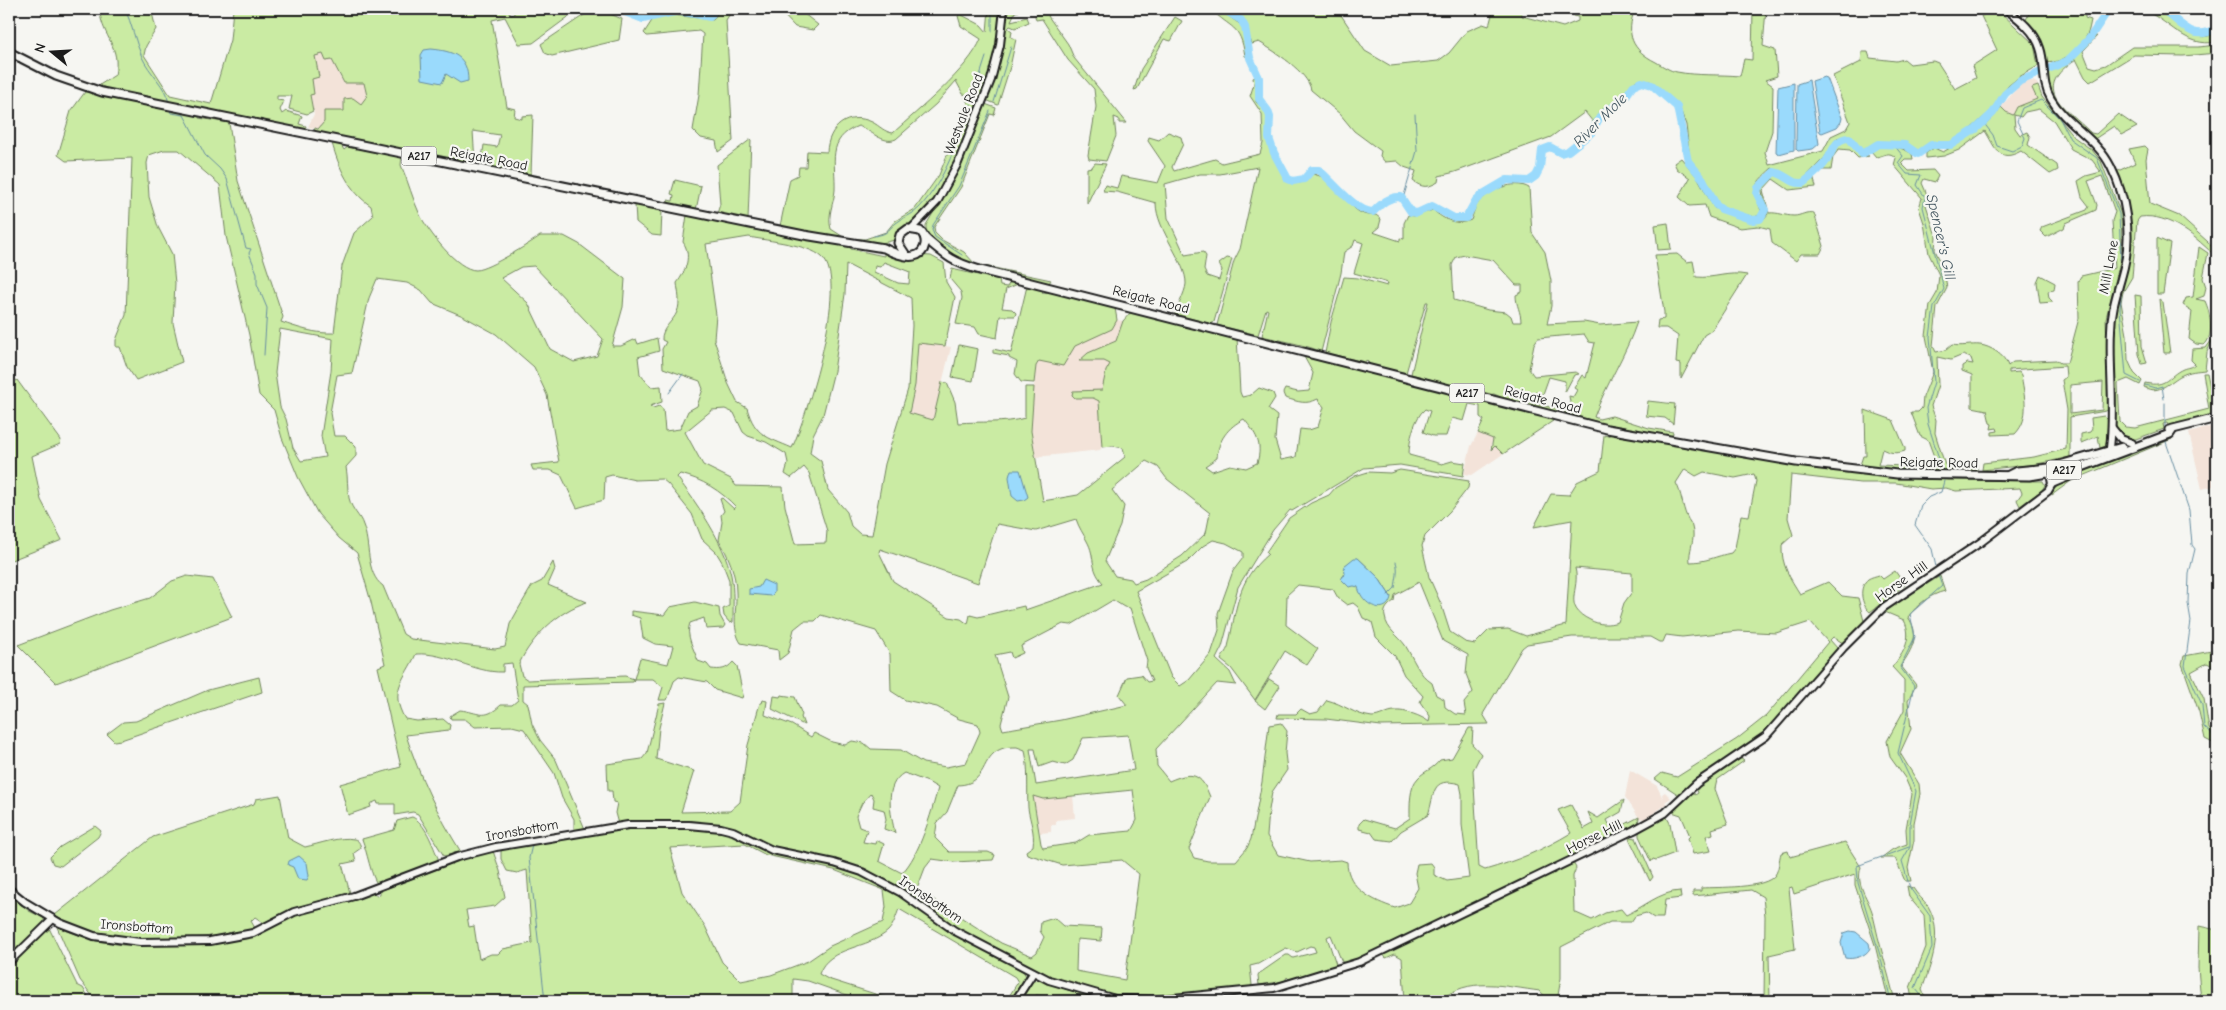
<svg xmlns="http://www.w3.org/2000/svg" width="2226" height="1010" viewBox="0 0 2226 1010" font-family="'Comic Neue',sans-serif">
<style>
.built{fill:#f3e3d9}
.green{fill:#caeba3;stroke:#738460;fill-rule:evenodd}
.water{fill:#9adafc;stroke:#688ea2}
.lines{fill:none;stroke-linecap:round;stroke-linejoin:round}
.stream{stroke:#688ea2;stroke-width:1}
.river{stroke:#9adafc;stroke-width:8}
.secondary-casing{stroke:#1c1c1c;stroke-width:10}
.primary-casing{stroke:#1c1c1c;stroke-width:11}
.secondary{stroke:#f6f6f2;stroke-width:6}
.primary{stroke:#f6f6f2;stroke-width:7}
.labels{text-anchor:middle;stroke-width:4.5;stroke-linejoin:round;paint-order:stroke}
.shield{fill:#f6f6f2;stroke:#5d5d5c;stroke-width:1}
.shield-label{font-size:12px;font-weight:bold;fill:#1c1c1c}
.street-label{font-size:14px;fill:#1c1c1c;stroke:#f6f6f2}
.water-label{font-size:15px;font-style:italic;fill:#42555f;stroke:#f6f6f2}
</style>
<rect width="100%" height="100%" fill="#f6f6f2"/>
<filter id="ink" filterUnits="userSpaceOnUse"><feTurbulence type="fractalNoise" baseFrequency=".02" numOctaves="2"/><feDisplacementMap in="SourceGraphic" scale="10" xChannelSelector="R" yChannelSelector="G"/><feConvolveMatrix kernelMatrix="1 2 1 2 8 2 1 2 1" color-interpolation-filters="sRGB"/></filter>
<g filter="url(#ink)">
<g class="built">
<polygon points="317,21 340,77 344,83 364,82 367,97 360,107 318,129 308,127 314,114 310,95"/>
<polygon points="2023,81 2033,81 2037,83 2038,86 2032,88 2038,99 2014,115 2006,112 2001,107"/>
<polygon points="1131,312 1099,401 1102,447 1100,450 1036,457 1031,431 1034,387 1036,366 1039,361 1069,346 1117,314 1117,320 1123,321"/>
<polygon points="918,342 951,347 933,420 909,413 915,385"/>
<polygon points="2217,425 2217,485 2202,489 2189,433"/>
<polygon points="1478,433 1493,439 1490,448 1491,450 1495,446 1503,454 1472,475 1464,474 1471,446"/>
<polygon points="1630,770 1657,786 1663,799 1662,794 1665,792 1671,798 1665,802 1667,804 1644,820 1642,818 1640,819 1625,797"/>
<polygon points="1073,795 1075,818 1056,820 1056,825 1051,825 1051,832 1040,833 1033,796 1043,799"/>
</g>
<g class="green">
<path d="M106,9H151L156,29L146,46L144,55L170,95L211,104L230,40L233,9H507L511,15L514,14V9H579L533,43L519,44L505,17L492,20L507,107L515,109L514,117L522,119V116L533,115L531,175L481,165L484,145L497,147L500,135L473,131L475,163L412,152L411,148L404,150L314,132L315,128L318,129L324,122V111H344V99L353,98L361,104L367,96L364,83H344L332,60L326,61L323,54L315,56L319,77L312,79L314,94L310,95L313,111L307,114L289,109L292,96H277V100L284,101L280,110L282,114L286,111L302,116L299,124L306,126L305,129L201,109L199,118L229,123L238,181L283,317L281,322C298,328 316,334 334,333L342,266L354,233L373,216L371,206C349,191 339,168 332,143L341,145L344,150L349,146L402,157L401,165C408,181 413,200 420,215C428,231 457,270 476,270C489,269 529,244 540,236H564L579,244L625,279L623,307L612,346H621L636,339L638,344L657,338L659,351L638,357L640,374L651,387L661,386L662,402L650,406L653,408L659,406L663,409L665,431L680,429L688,411L697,406L703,389L700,381L663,368L662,349L666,342L662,340C661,328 673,322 677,312C681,303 678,292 677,283C686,271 692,255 683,242L687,215L850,247L851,249L884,256V253L931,256L944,263L946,282L955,297L945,346L918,343L915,385L909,413L933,420L942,382L947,383L955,402L958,423C981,421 1003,424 1025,418V387H1034L1031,431L1043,501L1078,495L1125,457L1123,448L1113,446L1102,447L1099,401L1093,398H1075L1072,395L1073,391L1102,390L1106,371L1110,364L1104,361H1079L1088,353L1116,341L1123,321L1131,312L1237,337L1240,392L1242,397L1251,395L1259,388L1273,393L1275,398L1268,409L1277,416L1275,440L1281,460L1296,457L1300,429L1309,430L1318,427L1324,407L1318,399C1305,405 1300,402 1285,398L1283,393L1285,389L1298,392L1309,391L1313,373L1303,355L1553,419V421L1503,454L1495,446L1491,450L1493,439L1478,433L1484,420L1480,417V406L1469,404L1464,421L1452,418L1446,436H1433L1423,432L1430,411L1425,409C1414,418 1409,441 1409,455L1442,464L1452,461L1465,463L1463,476L1400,465L1364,468L1292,511L1290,510L1273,530L1238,587L1222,647L1216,659L1230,672L1236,685L1217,683L1156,749L1157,766L1169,781C1192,771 1201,773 1210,797L1189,849L1194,858L1208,861H1236L1247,848L1251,839L1262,782L1269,725L1281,723L1287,731L1285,753L1287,770L1272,792L1269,810L1267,836L1278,855L1310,862L1341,860L1347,862C1347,888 1373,901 1395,908L1409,903L1418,888L1415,873L1417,864L1431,863L1434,867V875L1447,881L1469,878L1462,825V794L1460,784C1430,776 1435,795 1428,815L1401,831L1392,841L1376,839L1371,832L1359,829V824L1364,819L1395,828L1410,818C1410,806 1409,787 1418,778C1424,771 1432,770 1440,760L1452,758L1469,728H1473L1472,744L1481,754L1473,770L1479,867L1485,870C1516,861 1543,850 1571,833L1558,810L1571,805L1584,829L1593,824L1588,812L1598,818L1624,800L1621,812L1607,820L1610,826L1616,829L1639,817L1638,825L1570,857L1576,868L1573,876L1574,912L1592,920L1605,913L1621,909L1626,915C1644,907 1659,892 1680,891L1681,898L1665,900L1663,918H1654L1646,913L1635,916L1631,922H1610L1561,947V978L1557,1001H1549L1540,991C1507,987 1467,975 1440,1001H1405L1402,958L1395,954L1386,958L1379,949L1347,963L1342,962L1331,935L1327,937L1336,964L1331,967L1290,980L1287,977L1285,981L1259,985L1258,976L1260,973L1286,955H1289L1293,958L1316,952L1314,947L1310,946L1297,952L1286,948L1258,964L1250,966L1252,985L1250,988C1216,991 1176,998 1142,998C1085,997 1030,969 978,946L1023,971L1026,976L1013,1001H1006L1018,982L1015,977L899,909C896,916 894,925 888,931C869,949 828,946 819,974L828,979L897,1001H864L808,981L793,979V1001H96L80,980L57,927L96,941L123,945L209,944L250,938L265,931L264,923L255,917L251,921L255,928C218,939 143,943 105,935C87,932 71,924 55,915L153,837L254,804L256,799L280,795L288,838L305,847C319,844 340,836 354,839C359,840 360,844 361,848L354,853L356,861L342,864L350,893L340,896L341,903L374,893L376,896L380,895V891L461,860L493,851L500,871L505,897L495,906L466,910L469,927L474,926L479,959L491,954H498L503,949L532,943L527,870L517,873L507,871L501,859V850L584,833L656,827L655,822L618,824L615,813L617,803L613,802L612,791H608L607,764L642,759L647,753L659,704L665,703L659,728L656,759L694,771L681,812L730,811L740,802L748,745L760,703H762L763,700L767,701L765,715L792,725L811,737L814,733L832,742L845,745L852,741L864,743L871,749L901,750L923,763L946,767L966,763L980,732L978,724L959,719L937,707L905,700L891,691L890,654L876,631L821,615L815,621H804L794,629L788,653L779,660L778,650L741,643C731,628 737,608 736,592C736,573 728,555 719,540L722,522L721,515L724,511L720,499L722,498L734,509L736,507C721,491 702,479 680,474L677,477C697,504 724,542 731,575C734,590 733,607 733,622L730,623L724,616L723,609L729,606V580L722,562L716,552L702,539L692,514L668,484L662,479L635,480L612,475L605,477L604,500L577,508L561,475L550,470H533L531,465L559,462L547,395L534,367L496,334L463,316L432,303L421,290L407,283L377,279L369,298L352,373L337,375L330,413L334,436H345L356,447V456L346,467C348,477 347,488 349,498C352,511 360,515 363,525C371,544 365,573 383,586L403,634L411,639L495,649L505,647L510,624L519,608L532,586L542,581L553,562L555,569L548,585L587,602C558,611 532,637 519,664L522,676L528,680L625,676L634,679L640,658L668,664L673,646L655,644L643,638L640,618L631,615V611L664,615L670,607L695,602L719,608L720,616L725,625L723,628L706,629L704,618L690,623C685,635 694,649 698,661L707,664L711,669C721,670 726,670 733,662L737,666L743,695L742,698L715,690L707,682L679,677L674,681L667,700H659L663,687L653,679H634L633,682L523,685V700L528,704L532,724L540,740L556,760L585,829L574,831V819L562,798L554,773L524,729L512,726L475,727L465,719H451L450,716L460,710C479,712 484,721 501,705H512L518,700L512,663L503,664V672C473,673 447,652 416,654C405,679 388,690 405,719L417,721L443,719L450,725L449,730L406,735C419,776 438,815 461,852L444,856L418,814L413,812L395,815V804H378L377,801L370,804L371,807L348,815L340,784L401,767L378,667L385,664L371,602L357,553L339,538L318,514L298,477L282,438L274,410L259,395L249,335L226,236L220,185L179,150H164L149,155L147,163L149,197L158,227L172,254L175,283L173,323L182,362L136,380L127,367L120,347H116V340L126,315L132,158L66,161L58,155L71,111L85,92L97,94L98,86L115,75C121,47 103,37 100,13ZM749,237C768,241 808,244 822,257C850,282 806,418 792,448C767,437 755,436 747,408L737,402L728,383L714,339L716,315L706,244ZM884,262L910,272L909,284L898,283L874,272L875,266L880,267ZM846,264L911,298L912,326L908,389L885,464L872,535L860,534L851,526L847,512L828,490L821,461L810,453L813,435L823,415L834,371L845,294ZM534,266L603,339L597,356L574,362L550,349L528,303L501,278L521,267ZM280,329L333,339L331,371L321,436L325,457L301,461L293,448L286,419L280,407L275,373ZM725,409L734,413L743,432L748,436L766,442L786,454L788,463L785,474L791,478L804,467L809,473L827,531L826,543L795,544L785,506L783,487L736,486L731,479L703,465L685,432L712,410ZM1244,419C1256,434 1263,443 1257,463L1246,468L1230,465L1212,471L1205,466L1217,458C1218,440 1228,427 1244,419ZM1146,461L1158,467L1167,479L1210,513L1206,533L1182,556L1146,579L1134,583L1131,579L1115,576L1105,561L1120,526L1124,506L1112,490ZM1076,519C1079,528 1083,533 1087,541C1096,557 1089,567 1103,583L1025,610L1024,606L978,617L970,615L968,624L961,619L949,617L893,581L879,552L880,549L978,583L997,524L1036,531ZM1213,540L1226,543L1243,552V558L1233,571L1218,613L1219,630L1211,654L1189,680L1180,686L1171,677L1136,591L1187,562L1203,546ZM1113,600L1124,607L1130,608L1147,661L1146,668L1152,681L1147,682L1141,675L1127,677L1119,695L1127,705L1061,720L1003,730L1001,724L1008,697L995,655L1010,652L1012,658L1023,653L1021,646L1063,624L1071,625ZM1128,735L1134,770L1036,785L1030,749H1035L1039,767L1053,762L1065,765L1073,760L1083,738ZM1017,747L1025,750C1029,770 1027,788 1028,808C1030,822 1035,831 1033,846L1026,851L1027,854L1062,865L1122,860L1139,874L1125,980L1076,971L1077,939L1101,941L1102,928L1063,926L1054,918L1041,922L1040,931L1044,937L1037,952L1032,956L1001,943L917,889L925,868L932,859L954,862L993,860L995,855L988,852H949L935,838L937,823L947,812L958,785C988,784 980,757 1001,749C1005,747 1012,747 1017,747ZM904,773L928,782L938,788C931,814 920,854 902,873L879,861L884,844L876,840L875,844L863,842L867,830L859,827L856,816L862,803L871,793L874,799L873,807L884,810L886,819L884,829L895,833C891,815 883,785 904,773ZM1133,790L1137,820L1131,831L1089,835L1076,843L1043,848L1041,844L1033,796L1043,799ZM745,844L766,855L834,870L884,890L886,907L883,922L830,946L808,961L771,975L741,981L722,962L705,926L682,892L670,848Z"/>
<polygon points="593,9 608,9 608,13 622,19 619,40 552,56 545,53 541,44"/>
<polygon points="720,9 733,9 726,20 733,141 718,152 716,141 701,138 693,130 699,95 703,34 699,31 647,36 644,33 653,19 674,15 713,20"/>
<polygon points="778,9 798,9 818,25 813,30 795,27"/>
<path d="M989,9L1000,11C998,41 992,70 981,97L963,94L956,81L936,104L896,139C883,145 871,130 858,126C826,139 836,162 835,190C834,203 827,215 831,229L845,238L865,239L886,232L895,221L915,209L939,175L968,103L965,98L977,103C978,123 939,197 924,212C914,223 901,227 894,240C865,251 809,233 780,226L790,179L798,175L799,167H806L807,151L827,152C828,127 848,111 872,122C880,126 884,132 893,133C918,110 969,69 981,39L961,26L958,16L960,14L981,25L987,32Z"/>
<polygon points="1043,9 1056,9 1048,16 1068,44 1074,58 1127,123 1119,123 1119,119 1114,117 1116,136 1106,161 1089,159 1088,155 1096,107 1094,89 1068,60 1042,19 1036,20 1035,16"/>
<path d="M1211,9H1218L1244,27L1248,57L1245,56C1240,23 1231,30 1211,9Z"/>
<path d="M1227,9H1337L1365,51L1391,66L1438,61L1449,53L1467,31L1483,24L1489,26L1493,11L1491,9H1521L1522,16L1563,27L1578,21V17L1573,16L1575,9H1635C1625,35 1632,50 1656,62C1663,66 1670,71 1677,72C1697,76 1719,74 1740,76L1744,59L1752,60L1753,9H1766L1763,46L1775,50L1777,76L1765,80L1773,86L1772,131L1765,152L1769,165L1823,151L1831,136L1846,129L1850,122L1833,76L1861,62L1862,52H1868L1870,58L1896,61L1904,59L1910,64L1933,61L1938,63L1955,89L1976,78L1972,66L1997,50L1981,16L1997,9L2034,44L2038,66L2019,77L2008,86L1994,108L1966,133L1951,144H1932L1919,151L1900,142H1879L1865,151L1860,150L1849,135L1837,138L1825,157L1801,182L1792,181L1787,175L1772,168C1751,187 1753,187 1761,211L1759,215L1755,217L1726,209L1718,204L1703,175L1690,160L1686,125L1679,106L1650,81H1635L1622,99L1601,110L1593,122L1585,112L1551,137L1455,172L1439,176L1438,182C1428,188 1422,188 1413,181L1416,171L1404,167L1397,161L1385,162L1380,156L1381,151L1354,131L1340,114L1311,90C1308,72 1274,51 1259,42L1252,44L1242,17Z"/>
<path d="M2031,9H2085V18L2091,20C2090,25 2089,31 2087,35C2080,50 2059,66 2043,62V45L2025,22Z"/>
<path d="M2141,9C2146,9 2152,8 2157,9C2179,15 2191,49 2217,32V42C2184,48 2170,20 2141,9Z"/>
<polygon points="1006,11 1019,11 1015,12 1011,21 1027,17 1029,22 1015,28 1010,26 1008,28 1012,31 1011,37 1016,39 1010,67 998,105 986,100"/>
<polygon points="1175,17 1182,21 1171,41 1164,39 1137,89 1134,90 1141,69"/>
<path d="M2097,36L2083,51L2089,66L2096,68L2106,65L2132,47H2199L2217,45V53L2183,56L2134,55L2090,82L2085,77L2076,59C2030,90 2064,106 2091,133L2096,134L2118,114L2137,127L2122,135L2114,126L2093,140L2052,99L2046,73L2074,56L2093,37Z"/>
<path d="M1255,77L1258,83L1256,102C1259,105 1265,109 1267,114C1269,121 1266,130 1267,137C1269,149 1275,155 1280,165C1289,185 1296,190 1313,174C1317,175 1321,176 1324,178C1344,187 1350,219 1376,215L1381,219L1379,227L1373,232L1400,241V238L1404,239V223L1408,215L1414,216L1433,210C1444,220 1457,226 1471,220C1473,215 1475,206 1479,202C1490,190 1514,179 1529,188L1532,233L1545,252L1551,281V306L1547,324L1584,322L1600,325L1637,322C1626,355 1606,384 1594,417L1599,419L1612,416L1649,428L1673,432L1672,439L1629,431L1564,412L1570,402L1569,396L1573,397L1577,390L1574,388L1582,375L1586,378L1595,343L1589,342L1584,334L1538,338L1534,344L1529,369L1534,376L1576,372L1579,374L1574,375L1565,392V381L1549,377L1543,394L1536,392L1535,395L1530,394L1528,402L1559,409L1555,412L1507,400L1494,394L1488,395L1411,374L1428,302H1426L1406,373L1371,365L1366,360L1365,362L1325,353L1331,322L1344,277L1358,278L1387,286L1388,283L1354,273L1363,243L1355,240L1353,246L1344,252L1341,273L1321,352C1312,346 1274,339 1262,336L1268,310L1266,309L1258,335L1217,325L1234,261L1240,249L1258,167L1220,174H1200L1165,184L1168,218L1185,255L1203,252L1206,256L1204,270L1207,276L1219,280L1222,270L1219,264L1227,258L1232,259L1214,322L1211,324L1175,314C1178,305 1185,293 1186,284C1187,263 1156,230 1156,203L1117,192L1103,191L1105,185L1117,188L1121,176L1158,183L1165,166L1148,141L1149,137L1159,140L1168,132L1181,137L1183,144L1172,167L1174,171L1215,159L1222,163L1260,154L1263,143L1262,114L1250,96L1254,84L1253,78ZM1465,255L1493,260L1516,285H1522V292L1516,295C1516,306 1521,311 1521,322H1513L1511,316L1506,312L1488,310L1454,300L1452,265L1456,257Z"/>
<path d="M2038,86L2042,97L2074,137L2092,150L2101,161L2121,214L2122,241L2120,262L2106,318L2109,409L2106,411L2070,417V457L2037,464L1982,470L1983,463L2034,457L2066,449L2067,410L2062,380L2066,377L2065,366L2009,370V373L2019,372L2021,375C2024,395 2031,418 2015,434L1992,435V432L1998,431L1997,428L1991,429L1992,424L1990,423L1987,410L1972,407V375L1962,371V366L1967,363L1973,364L1971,358L1963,355L1951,360L1937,357L1938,385L1931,406L1936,420L1935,433L1945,465L1977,464V471L1937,473L1863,467L1860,465L1863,456H1866L1865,410L1893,420L1905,448V451C1896,454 1890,453 1882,449L1878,465L1932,467L1937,465L1928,440L1920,436L1911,412H1918L1922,408L1923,397L1933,372L1926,336L1930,305L1937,293L1939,275L1929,254L1924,223L1919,208L1922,198L1894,165L1896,158C1889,150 1884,156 1876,157L1871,151C1882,143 1901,146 1912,154L1913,159H1905L1901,163L1909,171L1933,170L1938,176L1935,182L1924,179L1922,183L1928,197L1926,205L1936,236L1935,250L1944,269L1947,288L1937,307L1933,346L1936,352L1946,350L1952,345C1962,347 1971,344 1980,345C1990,346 2005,355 2008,366L2013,362L2056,360L2060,363H2067L2079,318L2078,281L2081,276L2115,268L2112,221L2115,212L2102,176L2088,181L2097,205L2096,210L2066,223L2064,228L2046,237L2040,231L2042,227L2087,210L2089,206L2082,197L2078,181L2086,176L2101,172L2092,160L2071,149L2054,121L2039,109L2025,112L2021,117L2014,115L2015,128L2020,135L2027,132L2030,137L2028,145L2057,165L2058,170L2050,174L2021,151C1998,164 1995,146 1985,131L1959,150L1944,156L1926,158V153L1934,148L1943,152C1964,140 1988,128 2001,107L2006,112L2013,115L2017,107L2037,99L2032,88ZM2103,382L2102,410L2070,414V385Z"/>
<polygon points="985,104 996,108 994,115 990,114 961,187 934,227 935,233 942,240 964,252 975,264 1051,280 1049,283 971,265 948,254 926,234 926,225 956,174"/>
<polygon points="751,139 748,220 717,214 720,204 717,165"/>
<polygon points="1848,140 1861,156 1869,156 1858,158 1850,150 1839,149 1833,157 1831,170 1823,170 1836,147 1842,141"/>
<path d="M2145,146L2148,149L2146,159L2150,204L2179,216L2217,250V258C2197,238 2170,213 2140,217L2137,221L2132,277L2123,292L2121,302L2127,335L2128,360L2134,373L2142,381L2140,385L2128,379L2118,383L2120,422L2125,427L2135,428L2209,409L2203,373H2207L2215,410L2214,416L2169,427L2167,423L2163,424L2164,429L2130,441L2121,437L2114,429V331L2119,294L2129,253L2116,172L2135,163L2129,149Z"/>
<path d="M1681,158L1698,178L1714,208L1752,222L1762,221L1768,214L1761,188L1775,175C1793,181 1796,195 1813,176L1816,187L1789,190L1773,179L1763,190L1769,213C1778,212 1785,216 1794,216C1801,216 1806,211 1814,213L1824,246L1820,254H1801L1796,261L1772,243L1770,229L1758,226L1740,228L1709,217L1705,205L1689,206L1679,197L1690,178L1677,169L1674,163Z"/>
<polygon points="1095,163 1106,164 1087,204 1087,168 1092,167"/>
<polygon points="675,180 701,186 696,210 668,204 668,200 673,201 674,195 671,194"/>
<polygon points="635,205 662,210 661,236 652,235 636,222"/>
<polygon points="1668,223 1671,249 1658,250 1655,225"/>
<polygon points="2157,238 2170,244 2163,294 2157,294"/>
<path d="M2199,247L2208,253L2203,278L2206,287L2204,296L2196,299L2205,301C2210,312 2215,336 2204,345L2196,344L2189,339L2192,311L2183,305L2186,298L2193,297Z"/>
<path d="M1677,254L1687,262L1693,261L1696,277C1715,279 1727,271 1747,275L1712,330L1704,335L1681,379V364L1676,363L1678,336L1666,328H1657L1658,320L1664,319V312L1655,255Z"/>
<polygon points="952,269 999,280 1000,286 1007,287 1010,282 1018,284 1006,289 1002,308 1012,309 1016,313 1015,316 1000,316 997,338 979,334 975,327 956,324 962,298 961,292 950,279"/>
<polygon points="2040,275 2055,283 2054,290 2048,291 2049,298 2053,302 2040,303 2037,282"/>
<polygon points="1027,286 1042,290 1043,293 1049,292 1115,308 1117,320 1112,329 1075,346 1063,366 1039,361 1036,366 1034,383 1021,382 1015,374 1017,362 1009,358 1009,356 993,353 993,349 1011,353"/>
<polygon points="2135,295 2141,296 2142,346 2147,363 2142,364 2139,354"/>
<polygon points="2159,299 2163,302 2170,353 2164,353"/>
<path d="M2214,337L2207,352L2205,370C2197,371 2190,371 2182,375C2170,381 2159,396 2144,387L2145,383C2168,388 2167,376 2183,369C2188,367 2190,368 2195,364L2191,360L2192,349L2206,348Z"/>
<polygon points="959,345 978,349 973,381 952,377"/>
<polygon points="17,380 61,440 60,444 32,456 41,500 62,540 9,561 9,385"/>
<polygon points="1648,401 1675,404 1673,424 1665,418 1646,416"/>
<polygon points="2104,416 2108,420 2106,446 2100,448 2098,436 2081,443 2081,434 2090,432 2092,429 2091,418"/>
<path d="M1612,433L1826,470L1949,480L2043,481L2045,485L2042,490L2020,506L2017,500L2022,493L2020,488L1956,491L1946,488L1931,489L1896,483H1860L1791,475L1788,518L1793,535L1782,545C1781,565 1790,578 1800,594L1828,582L1842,596L1858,598L1864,621L1843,643L1833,637L1830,640L1838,649C1811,680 1786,715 1754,741C1731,761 1702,775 1679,795L1655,779L1662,773L1677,777L1737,739L1766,716L1828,642L1810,622L1776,633L1738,631L1682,637L1666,635L1663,642H1659L1650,637H1572L1527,644L1522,648L1483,714L1489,724L1381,726L1326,719L1277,718L1278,714H1296L1301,709L1310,714L1318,712L1327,700C1343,704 1355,715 1372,717C1380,717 1387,711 1395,711C1405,710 1422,716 1429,722L1430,716L1420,702L1423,696L1404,675L1395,656L1376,637L1372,622L1363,618L1358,607L1353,603L1347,605L1338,598L1333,589L1298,585L1287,595L1286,625L1318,649L1307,665L1285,651L1255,700L1231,668L1221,660C1223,655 1226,652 1228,647C1237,609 1236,581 1268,554L1266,552L1289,518L1311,503L1329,495L1335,488L1355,476L1368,472L1390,473L1400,470L1469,481L1468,488L1450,511L1425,536L1422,546L1429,577L1441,604L1450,632L1465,642L1475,644L1489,630L1508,629L1526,636L1566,625L1572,520L1534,527L1551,494L1569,495L1577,482L1600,471L1604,435L1608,436ZM1685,469L1696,476L1704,472L1735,478L1754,474L1756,481L1749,516L1741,515L1735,548L1731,553C1716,556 1706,562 1690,562C1688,551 1696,539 1692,527C1692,524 1688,520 1687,517C1682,506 1682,494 1676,483ZM1358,558L1378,577L1391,597L1358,587L1342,576L1346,574L1344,566ZM1575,568L1632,573V592L1624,603L1618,622C1608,625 1599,625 1590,620C1561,606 1581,590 1575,568ZM1419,582L1443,641L1468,655L1466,674L1473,692L1464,703L1466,715L1455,714L1445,707L1444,699L1436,695L1432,683C1418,674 1414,659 1405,645C1398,635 1387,630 1385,617C1383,610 1388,605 1394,601L1395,595Z"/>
<path d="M2170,436L2172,439L2071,481L2052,495C2052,476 2151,444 2170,436Z"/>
<path d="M1895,571L1905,585L1870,612C1861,605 1858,587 1868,579C1871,577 1876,576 1879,575L1883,579Z"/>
<polygon points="187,576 213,579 232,617 56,683 18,645 110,610 150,598 172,581"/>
<path d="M1940,576L1945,591C1929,595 1918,604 1908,617C1921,635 1912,649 1901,666L1916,685L1908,701L1911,729L1900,753L1919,784L1920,794L1914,823V840L1908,868L1911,881H1905L1895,858H1881L1893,849L1907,844L1906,829L1912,794L1905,778L1890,757L1887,741L1904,710V680L1892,667C1904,653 1913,638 1904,620L1885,612L1895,604Z"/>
<polygon points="2217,650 2217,668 2207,663 2191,672 2204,699 2209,729 2217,733 2217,745 2205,739 2199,712 2182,664 2184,656"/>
<polygon points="259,677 262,692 121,740 114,741 107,734 123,722 136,721 208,690"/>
<polygon points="1269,679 1280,686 1265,709 1255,701"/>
<polygon points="781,695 795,697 802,715 801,717 804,725 772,709 774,696 780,697"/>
<polygon points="1740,758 1744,761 1717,780 1715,789 1728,824 1712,829 1713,834 1706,836 1711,851 1693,854 1688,838 1690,836 1681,815 1669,811 1692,790 1695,795 1698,793 1696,787"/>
<polygon points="1666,816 1670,823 1675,853 1656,860 1653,859 1651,862 1639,836 1639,832"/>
<path d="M412,817C425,822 433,846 438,858V861L378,885C371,877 367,851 362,839L394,830L397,821Z"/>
<polygon points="95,826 101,831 98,837 61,866 53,864 50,857 60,847"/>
<polygon points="1628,836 1636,838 1653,877 1650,881"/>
<path d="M1845,842L1861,867C1855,886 1869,898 1873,915C1879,944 1888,972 1895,1001H1857L1888,998L1875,945L1855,885V874L1794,894L1792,887L1789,888L1795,949L1769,955L1770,1001H1764L1765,916L1763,897L1751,890L1693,896V891H1701V888C1717,887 1766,889 1775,875C1779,870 1779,859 1781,853L1788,851L1790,857Z"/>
<path d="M1907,886L1913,888C1917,895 1924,900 1928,906C1944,934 1931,963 1922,990L1927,1001L1912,1000L1910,988L1926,947L1924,915L1909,897Z"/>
<polygon points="9,894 29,911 44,918 44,925 9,956"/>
<polygon points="2199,926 2217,930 2217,1001 2201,1001 2198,968"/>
<polygon points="49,928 77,985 83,988 91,1001 9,1001 9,964"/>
<polygon points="1040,979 1068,990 1113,1001 1060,1001 1060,998 1036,995 1035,1001 1017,1001 1031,982"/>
</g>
<g class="water">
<path d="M431,49C453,51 468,56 468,81L460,83L446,74L442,83L422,79L421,55L424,50Z"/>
<polygon points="1824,77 1827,78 1842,118 1841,122 1837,127 1822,133 1820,132 1812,81"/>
<polygon points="1809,80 1819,144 1813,149 1798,151 1796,149 1797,84"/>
<polygon points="1794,83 1794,150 1779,154 1776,152 1778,87"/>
<polygon points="1011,470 1020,470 1028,497 1024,500 1018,501 1012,496 1009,477"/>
<path d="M1354,558H1358L1378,577L1391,597C1387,617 1362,606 1358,587L1354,586L1349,587L1341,579L1345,574L1344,566Z"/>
<polygon points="763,580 774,585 774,593 771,596 749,594 749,589 759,587"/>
<polygon points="299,856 307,863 309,876 307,880 298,879 293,867 288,865 289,861"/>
<path d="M1850,931L1856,932L1869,943L1870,948C1867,956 1853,960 1845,958L1841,943L1844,933Z"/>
</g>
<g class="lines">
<g class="stream">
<path d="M125,9C132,24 135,41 142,57C149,73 166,86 169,103"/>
<polyline points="992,31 992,13"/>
<polyline points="974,94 986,57"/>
<polyline points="994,102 1011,47"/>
<polyline points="170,110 171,113 184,115 205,155 220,169 227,179 246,248 251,249 249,253 257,273 257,284 267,308 264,355"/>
<polyline points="1983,122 1993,135 1997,146 2012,151 2022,146 2025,138 2017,121 2022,108 2041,100 2060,119 2070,139 2097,158 2119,214 2121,262"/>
<polyline points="1893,144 1903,156 1898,163 1907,174 1921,175 1917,185 1925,197 1923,207 1944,289 1934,307 1930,337 1934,382 1926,408 1928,424 1943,471"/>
<polyline points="1403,199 1417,151 1415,114"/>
<path d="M874,236C889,234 886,231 896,223C903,217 913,215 919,208C946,180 958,139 971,104"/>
<polyline points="962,255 935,237 932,230 933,225 959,186 990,111"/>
<polyline points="2122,285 2120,309 2126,375 2140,382"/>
<polyline points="2145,385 2155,388 2162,386 2164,399"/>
<polyline points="669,393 683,374"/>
<polyline points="2165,433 2165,403"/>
<polyline points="2165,439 2189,510 2192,545 2195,549 2189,574 2188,603 2191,621 2185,666 2202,705 2204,727 2217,739"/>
<polyline points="1936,567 1932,549 1915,525 1921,505 1929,497 1941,492 1944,481"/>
<path d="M1388,595L1395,588C1396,579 1399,570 1396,562"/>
<polyline points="532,845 529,858 545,1001"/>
<polyline points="1891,1001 1880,955 1858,883 1857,866 1909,847"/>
<polyline points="1926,1001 1915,988 1932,948 1930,916 1910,888 1902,861 1910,847 1910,824 1916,791 1898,753 1914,686 1900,667 1915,637 1910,614 1942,586 1938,575"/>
</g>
<g class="river">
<polyline points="617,9 643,19 679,11 710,17 715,9"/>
<path d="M1223,9L1241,20L1245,27L1250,58L1259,78V99L1268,111L1270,117L1269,138L1274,153L1288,179L1293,181L1304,179L1312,170H1319C1332,181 1357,213 1373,212C1381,204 1389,196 1401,197L1411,212L1417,213L1432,206L1454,218H1466L1476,200L1483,194L1507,180L1529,181L1536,176L1540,168L1542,150L1550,147L1561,153L1568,151L1592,132L1601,115L1623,100L1633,86L1642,82L1652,85L1677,107L1688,161L1703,179L1716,205L1721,209L1753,220L1760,219L1765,210L1757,194L1758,188L1774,172C1786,174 1790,184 1803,183C1811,177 1821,169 1827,160C1834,150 1834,139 1849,138L1862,154L1878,144L1905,145L1918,154L1931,145H1951L1976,129L1993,113L2005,94L2020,81L2067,61L2089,39L2109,9"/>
<path d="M2162,9C2182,23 2192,43 2217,28"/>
</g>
<defs>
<g id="secondary">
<path d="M2006,9C2019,19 2035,31 2040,48C2046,65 2041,83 2051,99C2066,125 2097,138 2111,167C2126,197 2132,234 2124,267C2119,288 2111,308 2111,330C2109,369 2115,409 2110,448L2114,452"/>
<polyline points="912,228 937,202 958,163 991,80 1000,45 1004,9"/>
<polyline points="2112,428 2121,439 2132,443"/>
<polyline points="2052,484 2071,476 2082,467"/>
<polyline points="9,889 25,902 60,923 94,936 140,942 210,941 253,933 294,912 354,896 457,857 496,847 628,825 689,825 721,828 733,831 772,850 834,863 862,872 900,892 955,931 1049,980 1115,999 1153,1000 1274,988 1359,962 1634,830 1665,813 1697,783 1766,736 1843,648 1884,607 1981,542 2048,491 2052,484 2049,468"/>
<polyline points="9,962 53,919"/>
<polyline points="1015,1001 1033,973"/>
</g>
<g id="primary">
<path d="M9,52L56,76L102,92L804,235L884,248C891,252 905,258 914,256C927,253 928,238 920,231L908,229L900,235L898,243L906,255"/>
<path d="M925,238C946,256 952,262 980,270L1607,429L1796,462L1897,474L2030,476L2082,467L2170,434L2172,431"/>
<polyline points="2169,430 2217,418"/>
<polyline points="2009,475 2017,471 2049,468 2122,447"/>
</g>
</defs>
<use href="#secondary" class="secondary-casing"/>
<use href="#primary" class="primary-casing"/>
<use href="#secondary" class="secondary"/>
<use href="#primary" class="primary"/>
</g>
</g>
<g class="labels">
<g class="shield">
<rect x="401.5" y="146.5" width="35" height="19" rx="4"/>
<rect x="1449.5" y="383.5" width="35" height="19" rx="4"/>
<rect x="2046.5" y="460.5" width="35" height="19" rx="4"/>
</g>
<g class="shield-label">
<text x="419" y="160">A217</text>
<text x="1467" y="397">A217</text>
<text x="2064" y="474">A217</text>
</g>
<g class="street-label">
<text transform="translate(963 114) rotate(-69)" y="5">Westvale Road</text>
<text transform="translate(489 158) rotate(11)" y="5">Reigate Road</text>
<text transform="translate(2108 267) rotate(-79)" y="5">Mill Lane</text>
<text transform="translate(1151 299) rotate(14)" y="5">Reigate Road</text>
<text transform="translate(1543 399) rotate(14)" y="5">Reigate Road</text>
<text transform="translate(1939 462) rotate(1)" y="5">Reigate Road</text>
<text transform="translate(1901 581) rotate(-35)" y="5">Horse Hill</text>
<text transform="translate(522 830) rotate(-10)" y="5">Ironsbottom</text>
<text transform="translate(1594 836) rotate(-26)" y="5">Horse Hill</text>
<text transform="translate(931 899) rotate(34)" y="5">Ironsbottom</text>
<text transform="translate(137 926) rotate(4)" y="5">Ironsbottom</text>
</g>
<g class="water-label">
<text transform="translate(1600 120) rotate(-45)" y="5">River Mole</text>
<text transform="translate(1941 237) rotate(77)" y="5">Spencer's Gill</text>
</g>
</g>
<rect width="2226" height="1010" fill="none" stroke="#f6f6f2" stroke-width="30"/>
<rect x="15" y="15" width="2196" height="980" fill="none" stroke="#1c1c1c" stroke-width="2" filter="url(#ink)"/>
<g transform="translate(52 52) rotate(288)" stroke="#f6f6f2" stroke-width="4" paint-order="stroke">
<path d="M0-4L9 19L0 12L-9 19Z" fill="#1c1c1c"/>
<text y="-8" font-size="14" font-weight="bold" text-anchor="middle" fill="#1c1c1c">N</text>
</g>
</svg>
